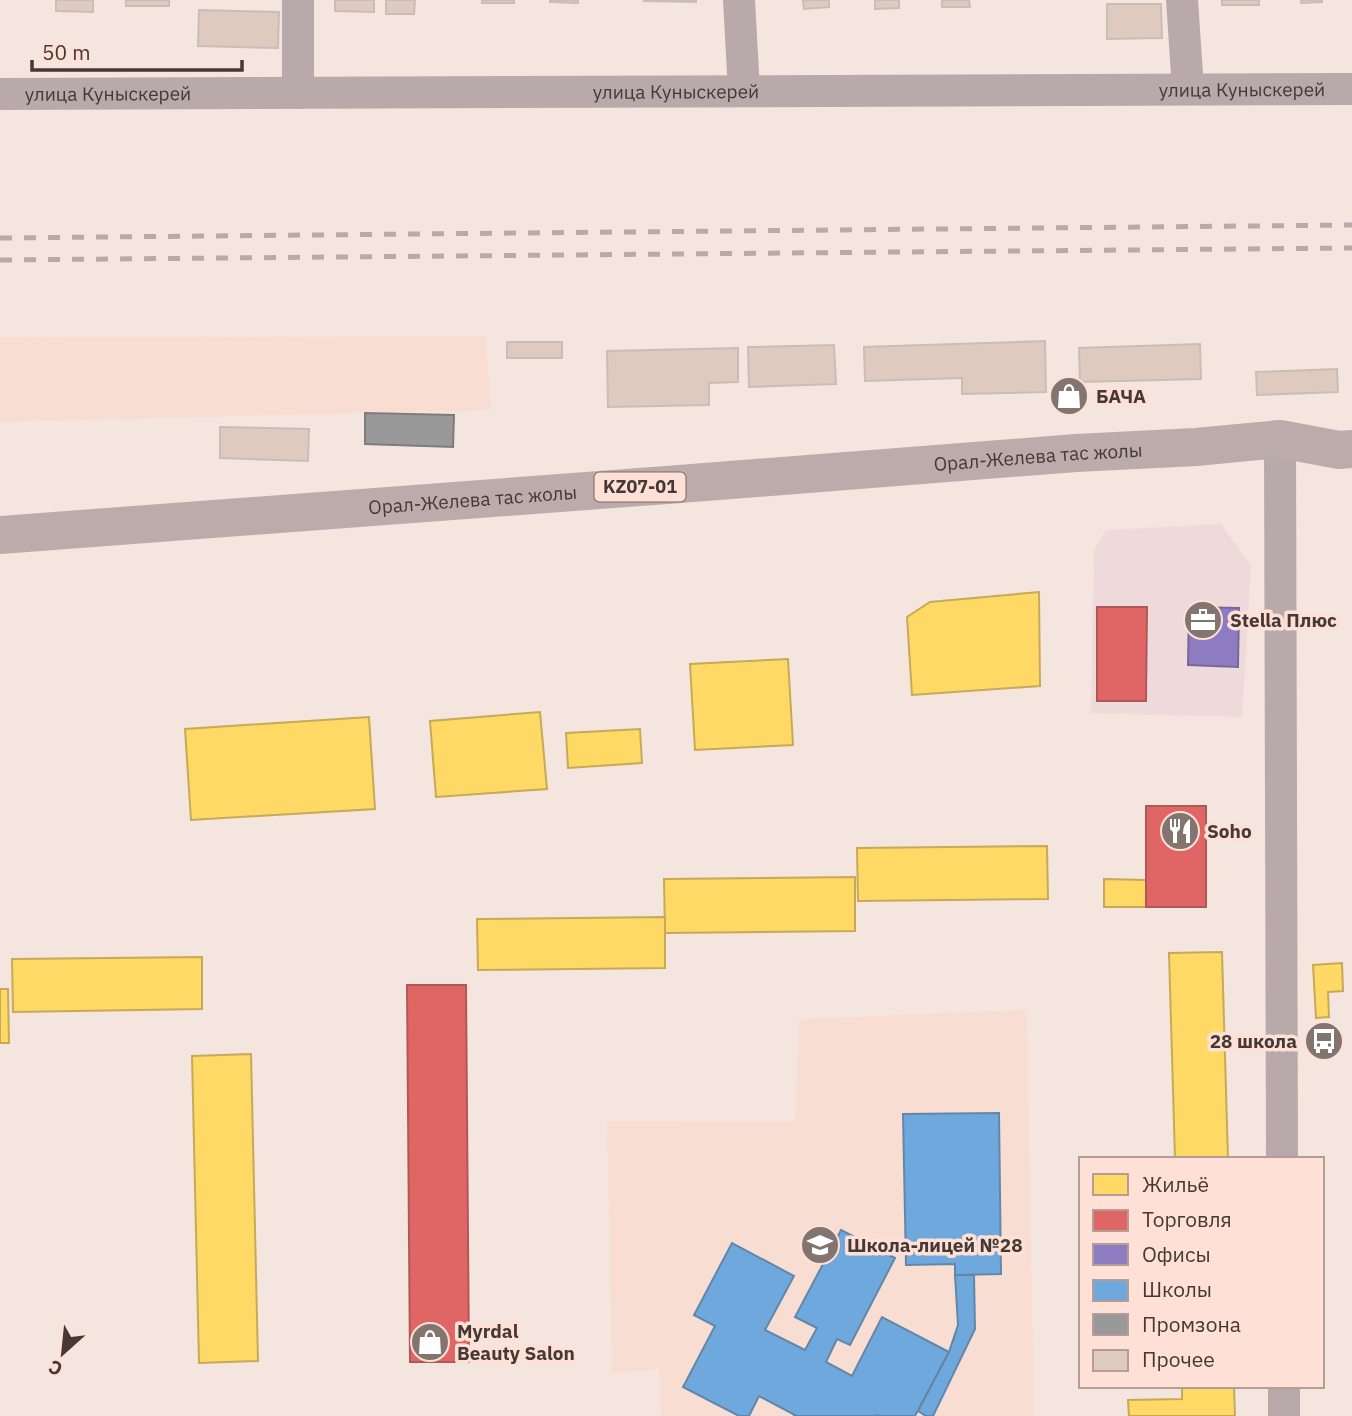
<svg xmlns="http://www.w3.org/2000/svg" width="1352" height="1416" viewBox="0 0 1352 1416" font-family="'IBM Plex Sans',sans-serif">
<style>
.commercial{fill:#efdadb}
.built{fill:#f8ddd2}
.homes{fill:#ffd966;stroke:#c7a957;stroke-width:2}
.shops{fill:#e06666;stroke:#b15857;stroke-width:2}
.offices{fill:#8e7cc3;stroke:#786898;stroke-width:2}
.schools{fill:#6fa8dc;stroke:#6287aa;stroke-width:2}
.industry{fill:#999;stroke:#807c7b;stroke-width:2}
.building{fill:#decabf;stroke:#c9bdb8;stroke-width:2}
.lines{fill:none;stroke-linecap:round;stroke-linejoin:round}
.street{stroke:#b8aaaa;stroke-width:32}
.primary{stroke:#bbacab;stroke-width:38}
.rail{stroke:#b7aaa9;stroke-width:5;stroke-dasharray:12 12;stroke-linecap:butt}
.labels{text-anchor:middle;stroke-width:7;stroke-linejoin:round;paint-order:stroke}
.shield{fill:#fee0d6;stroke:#7c6b65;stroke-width:2}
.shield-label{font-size:18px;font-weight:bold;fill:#443935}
.street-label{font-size:19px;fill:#443935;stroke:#fee0d6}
.poi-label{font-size:19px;font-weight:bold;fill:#443935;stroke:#fee0d6;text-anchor:start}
</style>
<rect width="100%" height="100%" fill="#f5e5df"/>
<polygon class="commercial" points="1221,524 1251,566 1242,717 1091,713 1094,549 1106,530"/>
<g class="built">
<polygon points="486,336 491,410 0,422 0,337"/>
<polygon points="1027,1010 1034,1416 661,1416 659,1369 612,1374 607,1121 795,1122 799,1019"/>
</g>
<g class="homes">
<polygon points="1039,592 1040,686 912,695 907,617 930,602"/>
<polygon points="788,659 793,745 695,750 690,664"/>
<polygon points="540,712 547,789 436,797 430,721"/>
<polygon points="369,717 375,809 191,820 185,729"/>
<polygon points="640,729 642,763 568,768 566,733"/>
<polygon points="1047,846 1048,899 858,901 857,848"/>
<polygon points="855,877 855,931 665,933 664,879"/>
<polygon points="1104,879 1146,880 1146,907 1104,907"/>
<polygon points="665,917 665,968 478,970 477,919"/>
<polygon points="1222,952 1228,1159 1175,1159 1169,953"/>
<polygon points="202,957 202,1009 13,1012 12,959"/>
<polygon points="1342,963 1343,991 1328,992 1329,1017 1316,1018 1313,965"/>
<polygon points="0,989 8,989 9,1043 0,1043"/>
<polygon points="251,1054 258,1361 199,1363 192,1056"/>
<polygon points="1182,1386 1234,1386 1235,1416 1129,1416 1128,1400 1182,1399"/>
</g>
<g class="shops">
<polygon points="1097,607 1147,607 1146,701 1097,701"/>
<rect x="1146" y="806" width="60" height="101"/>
<polygon points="407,985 466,985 469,1362 410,1362"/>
</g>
<polygon class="offices" points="1189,607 1239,608 1238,667 1188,665"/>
<g class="schools">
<polygon points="999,1113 1001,1274 955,1275 955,1264 906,1265 903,1114"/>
<polygon points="841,1230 895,1258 850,1345 837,1339 826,1362 852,1376 882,1317 949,1352 915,1416 879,1416 877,1415 876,1416 794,1416 795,1415 759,1396 749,1416 739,1416 683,1387 715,1326 694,1315 732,1243 794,1276 765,1330 805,1350 817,1328 795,1317"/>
<polygon points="955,1275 974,1275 975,1329 933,1416 926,1416 918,1411 949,1352 958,1325"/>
</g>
<polygon class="industry" points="365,413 454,415 453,447 365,444"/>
<g class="building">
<polygon points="56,0 93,0 93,12 56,11"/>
<rect x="126" y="0" width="43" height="6"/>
<polygon points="335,0 374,0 374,12 335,11"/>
<polygon points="386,0 415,0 414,14 386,14"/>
<rect x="482" y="0" width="32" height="3"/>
<polygon points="550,0 578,0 578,3 550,2"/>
<polygon points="644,0 696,0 696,2 644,1"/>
<polygon points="803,0 829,0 829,7 804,9"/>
<polygon points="875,0 899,0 899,8 875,9"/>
<polygon points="942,0 969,0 970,7 942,7"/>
<rect x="1222" y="0" width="37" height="5"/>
<polygon points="1301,0 1322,0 1322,2 1301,3"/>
<polygon points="1107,4 1161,4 1162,38 1107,39"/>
<polygon points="199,10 279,12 278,48 198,46"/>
<polygon points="1045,341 1046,392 962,394 962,378 865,381 864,347"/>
<rect x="507" y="342" width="55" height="16"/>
<polygon points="1200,344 1201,379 1080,382 1079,348"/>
<polygon points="834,345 836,384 749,387 748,347"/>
<polygon points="738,348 738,382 709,383 709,405 608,407 607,351"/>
<polygon points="1337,369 1338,392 1257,395 1256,372"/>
<polygon points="220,427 309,429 308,461 220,458"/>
</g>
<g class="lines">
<g class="street">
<polyline points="739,0 744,91"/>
<polyline points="1182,0 1188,89"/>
<polyline points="298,93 298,0"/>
<path id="s1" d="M0,94L1352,89"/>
<polyline points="1280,439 1282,1159"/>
<polyline points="1284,1386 1284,1416"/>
</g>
<path class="primary" id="s2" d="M0,535L667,485L1076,453L1196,447L1280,439L1339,450L1352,449"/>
<g class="rail">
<polyline points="0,238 1352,225"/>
<polyline points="0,260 1352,248"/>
</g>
</g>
<defs>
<symbol id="shop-disc" viewBox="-11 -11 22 22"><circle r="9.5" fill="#827570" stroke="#fee0d6"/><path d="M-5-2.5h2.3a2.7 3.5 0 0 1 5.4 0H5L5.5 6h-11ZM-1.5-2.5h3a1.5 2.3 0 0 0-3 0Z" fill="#fff"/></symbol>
<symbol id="office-disc" viewBox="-11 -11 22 22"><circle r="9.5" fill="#827570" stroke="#fee0d6"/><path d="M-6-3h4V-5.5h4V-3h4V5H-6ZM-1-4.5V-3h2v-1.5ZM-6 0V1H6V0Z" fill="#fff"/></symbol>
<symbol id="restaurant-disc" viewBox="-11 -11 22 22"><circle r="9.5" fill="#827570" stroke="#fee0d6"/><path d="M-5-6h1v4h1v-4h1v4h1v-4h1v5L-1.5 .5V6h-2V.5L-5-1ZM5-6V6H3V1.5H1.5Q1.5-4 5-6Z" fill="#fff"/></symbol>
<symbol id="bus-disc" viewBox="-11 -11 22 22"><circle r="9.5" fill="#827570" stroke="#fee0d6"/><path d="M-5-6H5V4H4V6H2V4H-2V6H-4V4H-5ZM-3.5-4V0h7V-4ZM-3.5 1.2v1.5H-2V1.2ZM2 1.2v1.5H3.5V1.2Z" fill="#fff"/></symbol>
<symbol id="school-disc" viewBox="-11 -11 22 22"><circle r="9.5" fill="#827570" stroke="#fee0d6"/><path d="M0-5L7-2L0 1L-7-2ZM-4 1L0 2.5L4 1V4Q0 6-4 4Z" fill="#fff"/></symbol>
</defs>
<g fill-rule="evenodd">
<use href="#shop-disc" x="1047" y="374" width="44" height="44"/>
<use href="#office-disc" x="1181" y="598" width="44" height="44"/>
<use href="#restaurant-disc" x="1158" y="809" width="44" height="44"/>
<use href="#bus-disc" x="1302" y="1019" width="44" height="44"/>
<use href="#school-disc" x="798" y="1223" width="44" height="44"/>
<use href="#shop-disc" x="408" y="1320" width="44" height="44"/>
</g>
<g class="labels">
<rect class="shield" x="594.5" y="472.5" width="91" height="29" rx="5"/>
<g class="shield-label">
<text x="640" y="493">KZ07-01</text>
</g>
<g class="street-label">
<text dy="7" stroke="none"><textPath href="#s1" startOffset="1242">улица Куныскерей</textPath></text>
<text dy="7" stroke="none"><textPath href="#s1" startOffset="676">улица Куныскерей</textPath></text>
<text dy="7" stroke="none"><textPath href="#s1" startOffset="108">улица Куныскерей</textPath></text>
<text dy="7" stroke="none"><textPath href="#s2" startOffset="1041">Орал-Желева тас жолы</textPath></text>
<text dy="7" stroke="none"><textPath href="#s2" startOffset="474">Орал-Желева тас жолы</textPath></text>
</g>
<g class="poi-label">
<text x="1096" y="403">БАЧА</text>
<text x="1230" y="627">Stella Плюс</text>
<text x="1207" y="838">Soho</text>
<text x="1297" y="1048" text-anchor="end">28 школа</text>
<text x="847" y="1252">Школа-лицей №28</text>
<text x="457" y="1338">Myrdal<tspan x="457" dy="22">Beauty Salon</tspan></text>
</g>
</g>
<rect x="1079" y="1157" width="245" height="231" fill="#fee0d6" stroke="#b49d96" stroke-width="2"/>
<rect x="1093" y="1174" width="35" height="21" fill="#ffd966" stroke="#b49d96" stroke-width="2"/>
<text x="1142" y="1192" font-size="21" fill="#443935">Жильё</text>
<rect x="1093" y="1210" width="35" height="21" fill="#e06666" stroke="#b49d96" stroke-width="2"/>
<text x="1142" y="1227" font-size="21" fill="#443935">Торговля</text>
<rect x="1093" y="1244" width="35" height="21" fill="#8e7cc3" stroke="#b49d96" stroke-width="2"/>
<text x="1142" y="1262" font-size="21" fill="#443935">Офисы</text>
<rect x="1093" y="1280" width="35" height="21" fill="#6fa8dc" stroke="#b49d96" stroke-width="2"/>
<text x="1142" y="1297" font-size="21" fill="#443935">Школы</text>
<rect x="1093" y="1314" width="35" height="21" fill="#999999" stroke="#b49d96" stroke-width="2"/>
<text x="1142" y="1332" font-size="21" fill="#443935">Промзона</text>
<rect x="1093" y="1350" width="35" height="21" fill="#decabf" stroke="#b49d96" stroke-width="2"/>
<text x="1142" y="1367" font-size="21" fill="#443935">Прочее</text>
<g transform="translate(63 1353) rotate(207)" stroke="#fee0d6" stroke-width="5" paint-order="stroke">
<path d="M0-5L12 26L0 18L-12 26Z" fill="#443935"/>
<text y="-10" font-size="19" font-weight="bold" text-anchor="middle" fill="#443935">С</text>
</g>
<path d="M32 60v10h210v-10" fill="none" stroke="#443935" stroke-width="3.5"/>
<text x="42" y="60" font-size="21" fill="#443935" stroke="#fee0d6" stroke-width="5" paint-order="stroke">50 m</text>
</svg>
